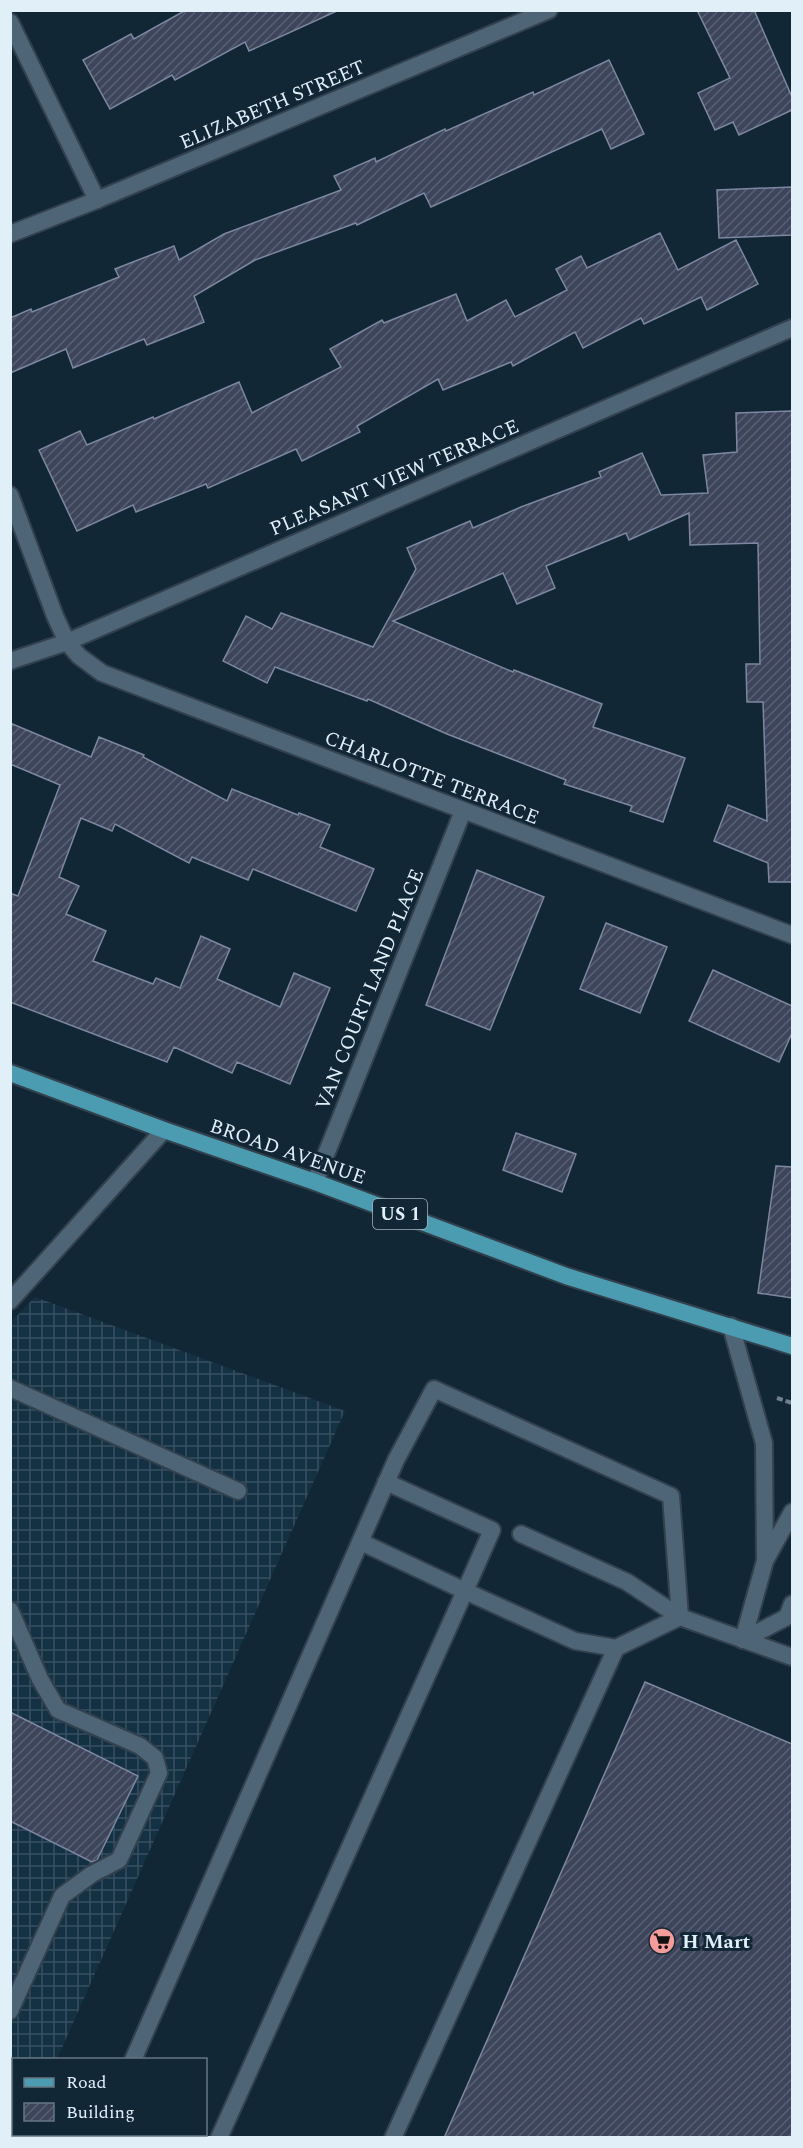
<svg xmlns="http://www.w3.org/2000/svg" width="803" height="2148" viewBox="0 0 803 2148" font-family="Spectral,serif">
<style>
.industrial{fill:url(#industrial-grid)}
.building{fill:url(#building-hatch);stroke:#7e87a1;stroke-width:1.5}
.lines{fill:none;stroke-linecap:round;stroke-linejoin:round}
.service-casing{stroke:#32414d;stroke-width:20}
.minor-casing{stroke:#32414d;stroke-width:20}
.primary-casing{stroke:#32414d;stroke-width:20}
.path{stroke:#6e808d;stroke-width:4;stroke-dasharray:6 3;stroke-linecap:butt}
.service{stroke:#4e6577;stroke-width:16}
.minor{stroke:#4e6577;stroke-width:16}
.primary{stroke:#4c9cb1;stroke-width:16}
.labels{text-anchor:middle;stroke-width:6;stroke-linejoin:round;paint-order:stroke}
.shield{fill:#122736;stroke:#a3b3be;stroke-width:1.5}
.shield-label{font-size:18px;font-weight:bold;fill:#e1eff9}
.street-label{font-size:20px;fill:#e1eff9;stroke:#122736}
.poi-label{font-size:20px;font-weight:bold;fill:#e1eff9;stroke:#122736;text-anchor:start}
</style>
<defs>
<pattern id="industrial-grid" width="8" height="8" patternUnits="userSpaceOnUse" patternTransform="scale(1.5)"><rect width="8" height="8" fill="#143144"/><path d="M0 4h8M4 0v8" fill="none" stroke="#364f60"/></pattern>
<pattern id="building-hatch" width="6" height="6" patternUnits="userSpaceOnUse" patternTransform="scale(1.5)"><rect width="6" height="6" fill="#3d455c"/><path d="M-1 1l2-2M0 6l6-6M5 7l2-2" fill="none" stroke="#596074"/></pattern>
</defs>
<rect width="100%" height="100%" fill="#122736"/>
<polygon class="industrial" points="35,1297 345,1411 57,2059 14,2060 14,2134 24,2135 23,2138 10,2137 10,1323"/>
<g class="building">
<polygon points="186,10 339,10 249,51 245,42 175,80 172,75 110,109 83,60 131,34 134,39"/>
<polygon points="697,10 754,10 792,97 792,110 739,135 733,122 715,130 698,93 730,78"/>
<polygon points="609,60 644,134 611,149 602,129 431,207 424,193 357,225 356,223 255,260 194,296 204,322 147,345 144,339 73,368 66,349 10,373 10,318 31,309 32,312 119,277 115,269 174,246 179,260 224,234 341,190 334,176 375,158 376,162 445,129 446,131 533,92 534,95"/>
<polygon points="792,187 792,235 719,238 717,190"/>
<polygon points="660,233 678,270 736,240 758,284 707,310 701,297 644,324 641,318 583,348 575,332 513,366 511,362 443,390 438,379 357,426 360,432 302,461 296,449 208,488 206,484 136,512 133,505 77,531 39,450 80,431 87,445 153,417 154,419 239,382 252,413 341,367 330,349 382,320 384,323 456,294 467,321 506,300 515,317 567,290 556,269 581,256 587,268"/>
<polygon points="792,411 792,882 769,882 768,863 714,841 728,805 767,821 763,702 747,702 746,664 760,664 758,543 690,545 689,513 629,540 626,533 546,566 555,588 517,604 503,573 393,621 513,672 514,670 602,704 593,727 685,758 663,822 630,811 632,806 564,784 566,780 447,734 368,699 367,701 275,667 267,683 223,661 246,616 272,629 281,613 373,647 416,569 407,548 470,521 473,528 521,507 601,477 599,472 642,453 661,495 708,493 703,455 737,452 736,413"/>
<polygon points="10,723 91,757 99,737 144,755 143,757 227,801 232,789 298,815 299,813 330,825 320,847 374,869 356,911 253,869 248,880 192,857 189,863 115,824 112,831 81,818 59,877 79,886 66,914 106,931 93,961 153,984 156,978 180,988 201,936 230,949 217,979 280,1007 294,973 330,988 290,1084 237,1062 232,1073 174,1047 167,1062 10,1002 10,893 18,896 60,785 10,764"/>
<polygon points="477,870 544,897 490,1030 426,1005"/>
<polygon points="606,923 667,947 640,1013 580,989"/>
<polygon points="713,970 792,1006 792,1033 779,1062 689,1021"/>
<polygon points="516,1133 576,1154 562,1192 503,1170"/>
<polygon points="776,1166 792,1167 792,1298 758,1293"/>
<polygon points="645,1682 792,1744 792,2138 444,2138"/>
<polygon points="10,1712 138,1776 97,1860 92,1862 10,1821"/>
</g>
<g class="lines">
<defs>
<g id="service">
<polyline points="731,1326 764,1443 765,1561"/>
<polyline points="10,1388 238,1491"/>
<polyline points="386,1482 492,1530 465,1591 575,1641 616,1648 680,1617 792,1657"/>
<polyline points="521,1534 627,1582 680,1617"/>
<polyline points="10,1610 40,1679 58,1710 140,1746 155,1758 159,1773 119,1860 92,1874 62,1896 10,2011"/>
<polyline points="743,1640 765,1561 792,1512"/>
<polyline points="743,1640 787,1617 792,1604"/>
<polyline points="133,2060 396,1460 434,1389 671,1496 680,1617"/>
<polyline points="99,2138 101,2134"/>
<polyline points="219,2138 465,1591 361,1542"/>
<polyline points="393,2138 616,1648"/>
</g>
<g id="minor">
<polyline points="10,22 97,200"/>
<polyline points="10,234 97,200 549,10"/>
<polyline points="10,495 55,616 67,642 79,656 102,673 792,935"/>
<polyline points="10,661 67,642 792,328"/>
<polyline points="315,1182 463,811"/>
<polyline points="10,1301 164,1130"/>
</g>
<polyline id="primary" points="10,1073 164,1130 315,1182 566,1276 792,1346"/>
</defs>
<use href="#service" class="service-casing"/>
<use href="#minor" class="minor-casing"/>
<use href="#primary" class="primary-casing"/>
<polyline class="path" points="777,1398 792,1403"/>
<use href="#service" class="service"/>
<use href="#minor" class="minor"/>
<use href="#primary" class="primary"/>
</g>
<defs>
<symbol id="supermarket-disc" viewBox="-11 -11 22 22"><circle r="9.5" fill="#f59b99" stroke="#122736"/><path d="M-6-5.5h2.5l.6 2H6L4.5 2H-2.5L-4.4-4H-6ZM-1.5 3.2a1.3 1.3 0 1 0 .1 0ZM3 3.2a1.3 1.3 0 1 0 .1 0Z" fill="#111"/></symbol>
</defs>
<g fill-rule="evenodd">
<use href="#supermarket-disc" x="647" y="1926" width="30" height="30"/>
</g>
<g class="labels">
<rect class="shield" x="373" y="1199" width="54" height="30" rx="4.5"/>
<g class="shield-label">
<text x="400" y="1220">US 1</text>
</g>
<g class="street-label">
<text transform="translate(272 104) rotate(-23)" y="7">ELIZABETH STREET</text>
<text transform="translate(394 477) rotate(-23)" y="7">PLEASANT VIEW TERRACE</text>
<text transform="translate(432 777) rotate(21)" y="7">CHARLOTTE TERRACE</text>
<text transform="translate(369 989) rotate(-68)" y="7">VAN COURT LAND PLACE</text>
<text transform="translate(288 1151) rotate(19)" y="7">BROAD AVENUE</text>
</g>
<g class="poi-label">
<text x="682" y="1948">H Mart</text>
</g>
</g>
<rect width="803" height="2148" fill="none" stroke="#e1eff9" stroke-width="24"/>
<rect x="12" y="2058" width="195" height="78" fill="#122736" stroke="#657784" stroke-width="1.5"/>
<rect x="24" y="2078" width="30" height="9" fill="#4c9cb1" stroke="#657784" stroke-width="1.5"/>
<text x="66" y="2088" font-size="18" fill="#e1eff9">Road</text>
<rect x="24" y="2103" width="30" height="18" fill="url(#building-hatch)" stroke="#657784" stroke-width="1.5"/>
<text x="66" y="2118" font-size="18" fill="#e1eff9">Building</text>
</svg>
